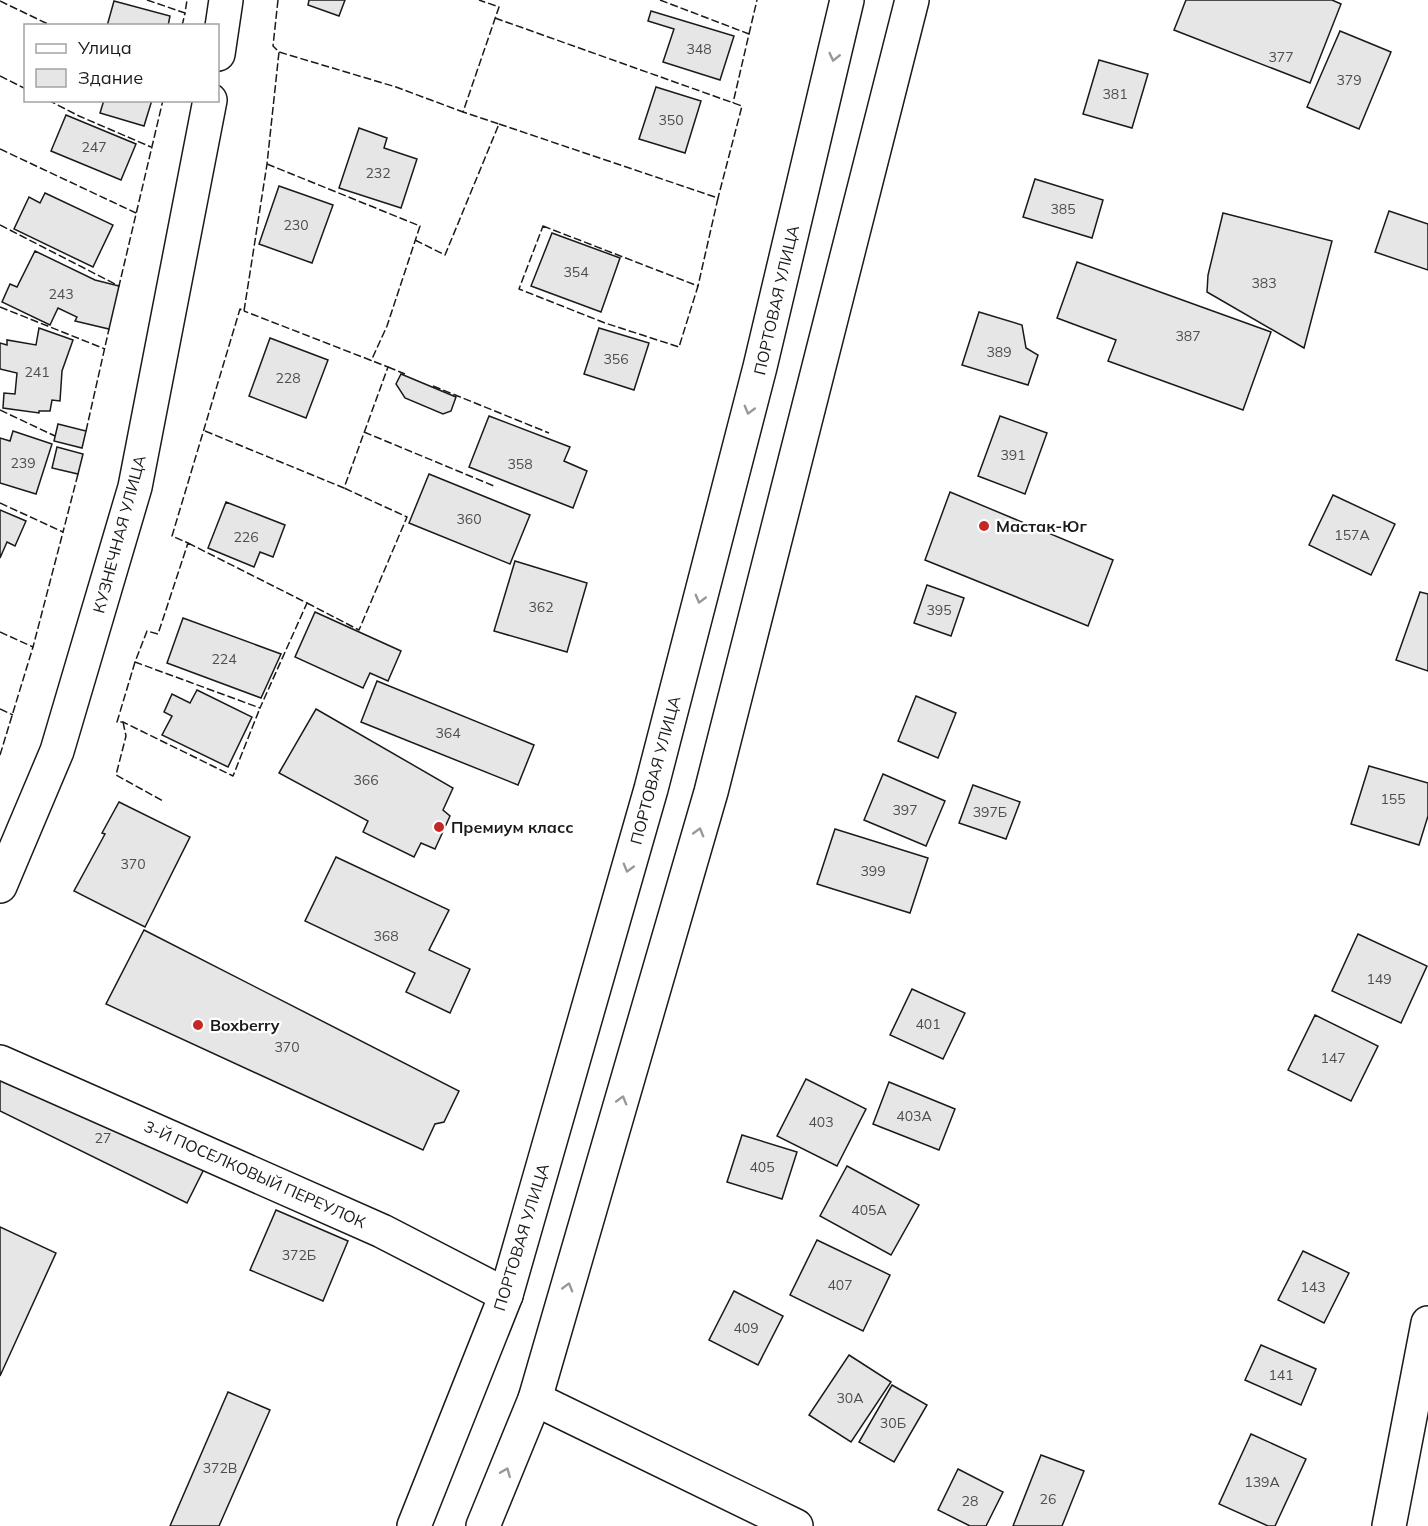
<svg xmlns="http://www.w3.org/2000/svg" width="1428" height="1526" viewBox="0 0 1428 1526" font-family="Mulish,sans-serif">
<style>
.building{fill:#e6e6e6;stroke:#1a1a1a;stroke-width:1.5}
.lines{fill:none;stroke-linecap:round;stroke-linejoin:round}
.minor-casing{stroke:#1a1a1a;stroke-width:36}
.major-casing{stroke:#1a1a1a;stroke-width:36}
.minor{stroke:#fff;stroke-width:33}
.major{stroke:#fff;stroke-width:33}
.fence{stroke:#1a1a1a;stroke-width:1.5;stroke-dasharray:8 3;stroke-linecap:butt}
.oneway{stroke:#989898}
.poi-dot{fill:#c62828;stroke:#fff;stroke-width:2}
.labels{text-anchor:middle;stroke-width:4.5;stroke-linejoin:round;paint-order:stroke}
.number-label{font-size:14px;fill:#4d4d4d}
.street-label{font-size:16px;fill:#1a1a1a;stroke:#fff}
.poi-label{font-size:16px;font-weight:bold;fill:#1a1a1a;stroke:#fff;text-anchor:start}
</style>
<rect width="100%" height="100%" fill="#fff"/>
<g class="building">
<polygon points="309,0 345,0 339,16 308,5"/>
<polygon points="1186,0 1332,0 1341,4 1310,83 1174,30"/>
<polygon points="114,1 170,16 168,26 107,26"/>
<polygon points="651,11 734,36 720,80 663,62 674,29 648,21"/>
<polygon points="1340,31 1391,52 1359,129 1307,107"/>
<polygon points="1099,60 1148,74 1132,128 1083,114"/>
<polygon points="656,87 701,101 685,153 639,139"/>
<polygon points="104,100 152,100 144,126 100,113"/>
<polygon points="66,115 136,144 121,180 51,151"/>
<polygon points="359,128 387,138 384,148 417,159 401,208 339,188"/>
<polygon points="1035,179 1103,200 1092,238 1023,217"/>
<polygon points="279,186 333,205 312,263 259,244"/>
<polygon points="45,193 113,225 93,267 14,229 29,197 40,203"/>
<polygon points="1389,211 1428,224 1428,270 1375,252"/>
<polygon points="1223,213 1332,241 1304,348 1207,292 1208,275"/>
<polygon points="552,233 620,258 601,312 531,286"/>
<polygon points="35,251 95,280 119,286 109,329 75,321 77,317 58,308 50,325 2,302 10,284 17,287"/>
<polygon points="1077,262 1271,332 1243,410 1108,361 1116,340 1057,318"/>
<polygon points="979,312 1022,325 1026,348 1038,355 1028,385 962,365"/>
<polygon points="39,328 73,340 62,371 60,401 52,400 50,411 39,411 39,413 3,408 4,393 15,394 17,373 0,369 0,343 7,345 7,340 36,345"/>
<polygon points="599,328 649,343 634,390 584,374"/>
<polygon points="270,338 328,360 306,418 249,396"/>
<polygon points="401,374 456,397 451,411 443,414 405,398 396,384"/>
<polygon points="489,416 570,447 564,461 587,471 573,508 469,467"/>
<polygon points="1000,416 1047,433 1025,494 978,476"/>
<polygon points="58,424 86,431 82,448 54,441"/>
<polygon points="13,431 52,444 36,494 0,483 0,438 10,441"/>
<polygon points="57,447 83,454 78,474 52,468"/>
<polygon points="429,474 530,515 510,564 409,523"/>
<polygon points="950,492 1113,560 1088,626 925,560"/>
<polygon points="1333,495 1395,524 1371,575 1309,545"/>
<polygon points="226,502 285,525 273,557 260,552 254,567 208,548"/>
<polygon points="0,510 26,521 15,546 7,542 0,558"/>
<polygon points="515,561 587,583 567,652 494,631"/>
<polygon points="927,585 964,598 951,636 914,623"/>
<polygon points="1420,592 1428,594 1428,671 1396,660"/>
<polygon points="315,612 401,651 388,681 370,673 363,688 295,657"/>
<polygon points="183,618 281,654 261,698 167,663"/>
<polygon points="377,681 534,745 518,785 361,722"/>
<polygon points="197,690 252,717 228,767 162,735 172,716 164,712 172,694 190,703"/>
<polygon points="916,696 956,713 938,758 898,741"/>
<polygon points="316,709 453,788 443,810 450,816 435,849 421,843 414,857 363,832 368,821 279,773"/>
<polygon points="1369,766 1428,783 1428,816 1419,845 1351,824"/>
<polygon points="883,774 945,801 926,846 864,820"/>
<polygon points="973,785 1020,802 1006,839 959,823"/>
<polygon points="119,802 190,837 145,927 74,891 105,834 102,833"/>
<polygon points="835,829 928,858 910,913 817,884"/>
<polygon points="336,857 449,910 429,950 470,969 450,1013 406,992 415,973 305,921"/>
<polygon points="144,930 459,1091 444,1122 435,1124 423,1150 106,1004"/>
<polygon points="1358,934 1427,966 1401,1023 1332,991"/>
<polygon points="912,989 965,1013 943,1059 890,1035"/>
<polygon points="1315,1015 1378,1046 1351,1101 1288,1070"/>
<polygon points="0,1065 206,1165 187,1203 0,1111"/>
<polygon points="806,1079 866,1109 837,1166 777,1136"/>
<polygon points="889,1082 955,1109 939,1150 873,1124"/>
<polygon points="742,1135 797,1152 782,1199 727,1182"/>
<polygon points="847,1166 919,1205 891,1255 820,1216"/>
<polygon points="276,1210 348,1241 323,1301 250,1270"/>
<polygon points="0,1227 56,1253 0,1376"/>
<polygon points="817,1240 890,1275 863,1331 790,1295"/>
<polygon points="1303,1251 1349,1273 1324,1323 1278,1300"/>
<polygon points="734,1291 783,1316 758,1365 709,1340"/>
<polygon points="1261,1345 1316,1369 1301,1405 1245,1380"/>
<polygon points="849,1355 891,1382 851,1442 809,1415"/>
<polygon points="892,1385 927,1405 894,1462 859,1442"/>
<polygon points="228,1392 270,1410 219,1526 170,1526"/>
<polygon points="1251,1434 1306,1459 1275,1526 1268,1526 1219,1504"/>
<polygon points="1041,1455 1084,1471 1062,1526 1013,1526"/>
<polygon points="958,1469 1003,1492 986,1526 970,1526 938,1510"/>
</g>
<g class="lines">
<defs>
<g id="minor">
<polyline points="218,54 226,0"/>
<polyline points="0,886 57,751 135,487 210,100"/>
<polyline points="0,1062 382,1231 506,1295"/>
<polyline points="535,1399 796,1526"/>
<polyline points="1389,1526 1428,1323"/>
</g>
<g id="major">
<polyline points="414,1526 506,1295 651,789 760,367 847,0"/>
<polyline points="483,1526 535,1399 711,792 912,0"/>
</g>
</defs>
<use href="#minor" class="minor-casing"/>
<use href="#major" class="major-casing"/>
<use href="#minor" class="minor"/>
<use href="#major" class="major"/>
<g class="fence">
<polyline points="147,0 185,13 187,0"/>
<polyline points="278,0 273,46 279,52 396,87 463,112 499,7 479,0"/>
<polyline points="660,0 749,34 733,103"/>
<polyline points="0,1 52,26"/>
<polyline points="495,18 742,106 718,198"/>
<polyline points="182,26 185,13"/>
<polyline points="749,34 757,0"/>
<polyline points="0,76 26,89"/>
<polyline points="48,100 79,116 151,147"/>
<polyline points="499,124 718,198 698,286"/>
<polyline points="0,149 136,213"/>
<polyline points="267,164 420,226 387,326 371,361"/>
<polyline points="0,225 119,286 163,100"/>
<polygon points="543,226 698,286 679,347 605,323 519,289"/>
<polyline points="415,240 445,255 499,124 463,112"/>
<polyline points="0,307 105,349"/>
<polyline points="388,367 405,374"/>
<polyline points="433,386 549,433"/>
<polyline points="0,410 55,436"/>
<polyline points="86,431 109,329"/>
<polyline points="205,431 344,488 388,367 244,311"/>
<polyline points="364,432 494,486"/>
<polyline points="0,503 63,532 78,474"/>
<polyline points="188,543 307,603 260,708 135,662 147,631 158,634 188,543 172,536 240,309 244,311 267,164 279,52"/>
<polyline points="307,603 359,630 407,517 344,488"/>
<polyline points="0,632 33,647 63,532"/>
<polyline points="135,662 117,722 123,722 233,776 260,708"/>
<polyline points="0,709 13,715"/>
<polyline points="123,722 126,736 116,775 163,801"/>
<polyline points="0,755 33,647"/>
</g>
</g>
<defs><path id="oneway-chevron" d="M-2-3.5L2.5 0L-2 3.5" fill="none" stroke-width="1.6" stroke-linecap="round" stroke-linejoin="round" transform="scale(1.5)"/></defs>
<g class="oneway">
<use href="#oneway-chevron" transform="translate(834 57) rotate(103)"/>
<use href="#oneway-chevron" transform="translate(749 410) rotate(105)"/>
<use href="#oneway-chevron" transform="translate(700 599) rotate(105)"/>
<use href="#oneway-chevron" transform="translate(699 832) rotate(-74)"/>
<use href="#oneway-chevron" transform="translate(628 868) rotate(106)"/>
<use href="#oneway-chevron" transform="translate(622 1100) rotate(-74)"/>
<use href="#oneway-chevron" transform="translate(568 1287) rotate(-74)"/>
<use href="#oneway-chevron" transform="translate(506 1472) rotate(-68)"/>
</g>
<g class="poi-dot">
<circle cx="984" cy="526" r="6"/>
<circle cx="439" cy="827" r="6"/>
<circle cx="198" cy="1025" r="6"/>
</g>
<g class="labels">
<g class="number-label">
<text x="699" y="54">348</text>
<text x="1281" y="62">377</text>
<text x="1349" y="85">379</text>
<text x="1115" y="99">381</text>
<text x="671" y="125">350</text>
<text x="94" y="152">247</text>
<text x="378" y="178">232</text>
<text x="1063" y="214">385</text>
<text x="296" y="230">230</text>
<text x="576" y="277">354</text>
<text x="1264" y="288">383</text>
<text x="61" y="299">243</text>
<text x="1188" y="341">387</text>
<text x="999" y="357">389</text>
<text x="616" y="364">356</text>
<text x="37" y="377">241</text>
<text x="288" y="383">228</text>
<text x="1013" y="460">391</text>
<text x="23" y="468">239</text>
<text x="520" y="469">358</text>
<text x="469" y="524">360</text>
<text x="1352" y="540">157А</text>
<text x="246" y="542">226</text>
<text x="541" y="612">362</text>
<text x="939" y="615">395</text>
<text x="224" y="664">224</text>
<text x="448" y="738">364</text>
<text x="366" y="785">366</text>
<text x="1393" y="804">155</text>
<text x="905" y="815">397</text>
<text x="990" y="817">397Б</text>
<text x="133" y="869">370</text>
<text x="873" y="876">399</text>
<text x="386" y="941">368</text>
<text x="1379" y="984">149</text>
<text x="928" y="1029">401</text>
<text x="287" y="1052">370</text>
<text x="1333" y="1063">147</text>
<text x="914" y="1121">403А</text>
<text x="821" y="1127">403</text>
<text x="103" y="1143">27</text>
<text x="762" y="1172">405</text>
<text x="869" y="1215">405А</text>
<text x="299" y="1260">372Б</text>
<text x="840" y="1290">407</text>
<text x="1313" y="1292">143</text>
<text x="746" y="1333">409</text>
<text x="1281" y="1380">141</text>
<text x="850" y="1403">30А</text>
<text x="893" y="1428">30Б</text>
<text x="220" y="1473">372В</text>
<text x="1262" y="1487">139А</text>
<text x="1048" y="1504">26</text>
<text x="970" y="1506">28</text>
</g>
<g class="street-label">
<text transform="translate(776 300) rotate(-77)" y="6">ПОРТОВАЯ УЛИЦА</text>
<text transform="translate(119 534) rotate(-75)" y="6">КУЗНЕЧНАЯ УЛИЦА</text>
<text transform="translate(655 770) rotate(-75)" y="6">ПОРТОВАЯ УЛИЦА</text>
<text transform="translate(255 1174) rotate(24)" y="6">3-Й ПОСЕЛКОВЫЙ ПЕРЕУЛОК</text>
<text transform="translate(521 1237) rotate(-73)" y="6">ПОРТОВАЯ УЛИЦА</text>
</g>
<g class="poi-label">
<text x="996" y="532">Мастак-Юг</text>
<text x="451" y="833">Премиум класс</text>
<text x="210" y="1031">Boxberry</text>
</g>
</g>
<rect x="24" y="24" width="195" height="78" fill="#ffffff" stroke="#a3a3a3" stroke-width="1.5"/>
<rect x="36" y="44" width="30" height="9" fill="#ffffff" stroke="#a3a3a3" stroke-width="1.5"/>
<text x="78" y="54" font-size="18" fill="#1a1a1a">Улица</text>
<rect x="36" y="69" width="30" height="18" fill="#e6e6e6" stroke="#a3a3a3" stroke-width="1.5"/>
<text x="78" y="84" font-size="18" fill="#1a1a1a">Здание</text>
</svg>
